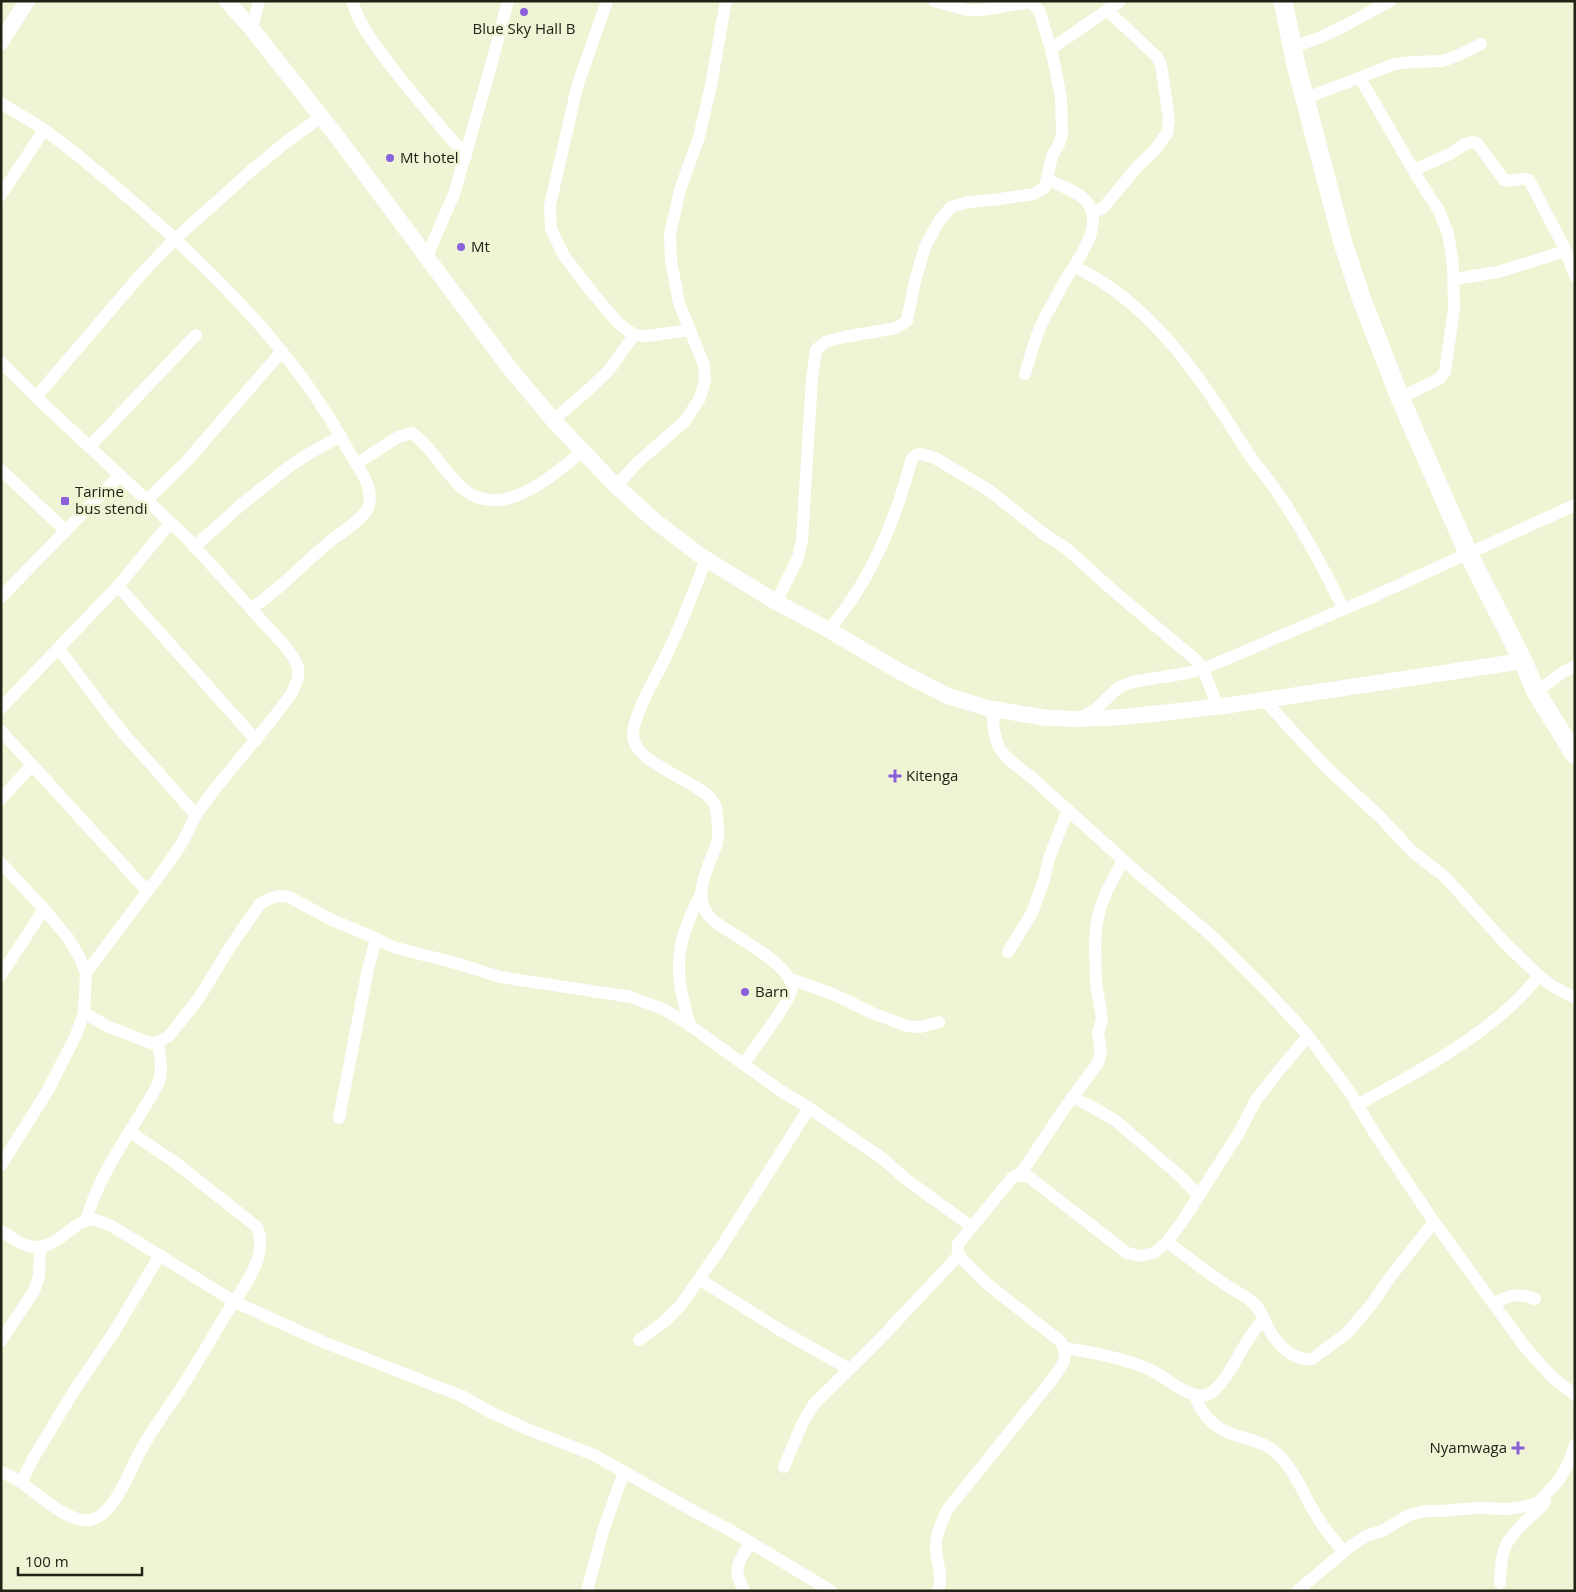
<svg xmlns="http://www.w3.org/2000/svg" width="1576" height="1592" viewBox="0 0 1576 1592" font-family="'Open Sans',sans-serif">
<style>
.lines{fill:none;stroke-linecap:round;stroke-linejoin:round}
.minor{stroke:#fff;stroke-width:12}
.major{stroke:#fff;stroke-width:16}
.highway{stroke:#fff;stroke-width:19}
.poi-dot{fill:#8a61db;stroke:#eef4d4;stroke-width:2}
.labels{text-anchor:middle;stroke-width:5;stroke-linejoin:round;paint-order:stroke}
.poi-label{font-size:15px;fill:#212317;stroke:#eef4d4;text-anchor:start}
</style>
<rect width="100%" height="100%" fill="#eef4d4"/>
<g class="lines">
<g class="minor">
<path d="M352,1C359,24 373,42 387,61C412,94 439,125 466,156"/>
<polyline points="607,1 577,87 568,127 550,205 551,229 564,256 591,291 618,323 634,335 648,336 690,330"/>
<polyline points="252,29 259,1"/>
<polyline points="1292,47 1319,38 1346,25 1390,1"/>
<polyline points="1051,49 1120,1"/>
<polyline points="1360,78 1418,178 1439,211 1448,233 1453,265 1454,309 1445,372 1439,379 1400,398"/>
<polyline points="1306,98 1395,64 1411,62 1443,61 1459,55 1481,44"/>
<path d="M1,103C16,113 32,121 46,131C78,154 107,180 137,205C218,276 296,354 348,450C357,466 376,488 368,508C363,519 338,535 328,543C314,555 300,568 286,581C275,591 263,600 251,609"/>
<path d="M1414,170L1450,154L1465,144L1472,142L1477,143L1504,180C1513,183 1521,176 1529,180L1564,247L1575,276"/>
<polyline points="1,195 44,130"/>
<polyline points="1092,213 1103,208 1138,166 1155,150 1167,133 1169,120 1166,98 1161,65 1157,57 1107,10"/>
<polyline points="427,256 454,194 492,62 508,1"/>
<path d="M1075,267C1155,305 1202,381 1248,453C1256,465 1265,475 1273,486C1300,525 1323,566 1343,608"/>
<polyline points="1454,279 1498,272 1566,251"/>
<polyline points="1,362 36,397 184,535 284,645 293,657 298,667 298,678 292,693 274,717 214,790 196,815 182,843 165,868 86,973"/>
<path d="M1025,374C1031,355 1035,336 1044,319C1047,312 1052,306 1055,299C1059,292 1062,285 1066,279C1078,259 1105,225 1087,202C1078,191 1060,186 1047,179"/>
<polyline points="36,397 142,273 175,239 252,170 286,142 321,117"/>
<polyline points="553,420 585,393 609,370 634,335"/>
<polyline points="89,447 196,335"/>
<path d="M356,464L398,437L412,433C432,447 443,471 461,487C501,523 550,477 582,452"/>
<polyline points="1,470 66,531"/>
<polyline points="616,486 637,463 685,421 700,398 705,380 704,365 679,303 671,261 670,234 680,190 699,137 711,85 726,1"/>
<polyline points="146,501 186,462 282,351"/>
<polyline points="194,547 241,505 290,466 310,453 341,436"/>
<path d="M706,559C694,591 682,623 667,654C658,674 634,712 633,734C631,762 694,779 711,799C716,804 717,810 717,817C718,825 719,835 717,843C711,861 695,889 704,908C710,921 724,928 735,935C750,944 792,969 792,988C792,999 752,1052 743,1064"/>
<polyline points="118,586 256,740"/>
<polyline points="1,597 119,476"/>
<polyline points="776,602 798,558 802,540 812,378 816,350 825,342 844,337 896,328 907,321 915,281 925,247 939,221 951,207 968,202 993,200 1034,194 1044,188 1047,179 1052,156 1059,144 1062,134 1061,97 1051,49 1039,10 1030,2 982,10 967,10 934,1"/>
<path d="M829,630C836,620 845,610 852,599C881,556 899,507 912,458L916,455L921,454L935,458L990,491L1044,534L1067,549L1117,594L1196,660L1203,669L1218,707"/>
<polyline points="59,649 101,705 124,734 196,815"/>
<polyline points="1536,692 1563,672 1575,666"/>
<polyline points="1264,700 1325,766 1379,816 1413,852 1445,877 1505,943 1539,976 1554,987 1575,998"/>
<polyline points="1,708 118,586 170,523"/>
<path d="M993,709C992,747 1000,754 1030,776L1131,867L1213,937L1266,990L1305,1032L1349,1091L1375,1134L1434,1222L1525,1347L1552,1377L1575,1395"/>
<polyline points="1080,718 1096,709 1119,687 1132,682 1187,673 1203,669 1370,598 1575,505"/>
<polyline points="1,731 147,891"/>
<polyline points="1,799 32,765"/>
<polyline points="1,863 44,909 68,938 80,958 86,973 84,1013 76,1035 48,1090 1,1165"/>
<polyline points="1008,952 1032,913 1044,880 1049,858 1068,810"/>
<polyline points="1,975 44,909"/>
<polyline points="790,979 833,994 872,1013 907,1026 920,1027 939,1022"/>
<polyline points="84,1013 109,1027 151,1043 158,1042 169,1036 199,998 230,947 260,904 271,898 280,896 289,897 332,920 371,936 393,947 459,964 500,977 631,997 663,1009 685,1022 781,1091 806,1106 883,1159 907,1180 972,1227"/>
<path d="M690,1026C685,1006 678,985 679,964C679,939 691,915 701,893"/>
<polyline points="1072,1097 1094,1108 1116,1121 1181,1177 1199,1196"/>
<path d="M1357,1105C1412,1075 1470,1045 1515,1002C1524,994 1531,985 1539,976"/>
<polyline points="339,1118 368,969 376,939"/>
<polyline points="1020,1175 1066,1106 1098,1063 1101,1051 1098,1033 1102,1019 1096,983 1095,946 1096,927 1100,908 1107,891 1123,860"/>
<path d="M86,1221C99,1171 135,1128 159,1082C163,1068 160,1057 158,1042"/>
<path d="M1,1231C9,1235 17,1242 25,1245C57,1256 70,1218 95,1220C100,1221 106,1224 110,1225L235,1302L323,1342L462,1396L488,1411L525,1428L594,1455L697,1513L728,1529L831,1591"/>
<path d="M1167,1242C1186,1256 1204,1270 1223,1283C1232,1290 1244,1294 1252,1302C1261,1309 1263,1318 1268,1328C1277,1344 1292,1361 1312,1359L1347,1333L1371,1305L1391,1276L1434,1222"/>
<polyline points="699,1279 780,1330 849,1369"/>
<path d="M1494,1304C1507,1295 1520,1292 1535,1299"/>
<polyline points="639,1340 664,1322 680,1306 720,1249 809,1108"/>
<polyline points="1,1341 34,1291 39,1276 40,1246"/>
<path d="M1064,1348C1091,1352 1133,1360 1156,1373C1169,1380 1179,1390 1193,1394C1198,1396 1206,1396 1211,1393C1233,1376 1243,1339 1264,1319"/>
<path d="M1195,1395C1201,1416 1217,1430 1238,1436C1249,1439 1261,1442 1270,1448C1293,1464 1302,1492 1316,1515C1323,1528 1334,1540 1344,1552"/>
<polyline points="784,1467 802,1424 814,1404 880,1339 959,1255"/>
<path d="M1,1472C8,1475 15,1478 21,1482C37,1494 70,1524 90,1520C110,1516 124,1485 132,1468C145,1438 166,1412 184,1384C197,1363 210,1341 223,1319C234,1301 248,1284 256,1264C261,1251 262,1239 257,1227L176,1163L130,1132"/>
<polyline points="21,1482 34,1457 74,1391 114,1332 160,1255"/>
<path d="M1500,1583C1501,1549 1504,1541 1529,1518C1535,1512 1541,1509 1545,1501"/>
<polyline points="587,1591 604,1528 624,1472"/>
<path d="M744,1591C742,1586 739,1581 738,1576C735,1564 745,1552 751,1542"/>
<path d="M938,1591C943,1576 937,1563 936,1548C935,1535 942,1522 947,1510L1051,1381C1061,1367 1071,1358 1060,1341L986,1283L961,1258L958,1253V1244L1012,1178L1017,1175L1029,1177L1127,1253L1140,1256L1154,1253L1167,1242L1182,1222L1217,1167L1237,1136L1256,1100L1277,1073L1308,1036"/>
<polyline points="1297,1591 1351,1546 1366,1536 1382,1531 1409,1515 1426,1511 1440,1511 1477,1508 1507,1509 1528,1506 1539,1502 1559,1480 1570,1460 1575,1445"/>
</g>
<g class="major">
<polyline points="227,1 252,29 338,138 508,366 553,420 616,486 655,521 701,556 776,602 829,630 897,670 948,696 987,708 1047,718 1077,719 1124,717 1224,706 1523,661"/>
<polyline points="1,42 27,1"/>
</g>
<polyline class="highway" points="1283,1 1296,65 1343,243 1362,300 1400,398 1468,553 1523,661 1536,692 1575,755"/>
</g>
<g class="poi-dot">
<circle cx="524" cy="12" r="5"/>
<circle cx="390" cy="158" r="5"/>
<circle cx="461" cy="247" r="5"/>
<rect x="60" y="496" width="10" height="10" rx="2.5"/>
<path d="M892.5 768.5h5v5h5v5h-5v5h-5v-5h-5v-5h5z"/>
<circle cx="745" cy="992" r="5"/>
<path d="M1515.5 1440.5h5v5h5v5h-5v5h-5v-5h-5v-5h5z"/>
</g>
<g class="labels">
<g class="poi-label">
<text x="524" y="34" text-anchor="middle">Blue Sky Hall B</text>
<text x="400" y="163">Mt hotel</text>
<text x="471" y="252">Mt</text>
<text x="75" y="497">Tarime<tspan x="75" dy="17">bus stendi</tspan></text>
<text x="906" y="781">Kitenga</text>
<text x="755" y="997">Barn</text>
<text x="1507" y="1453" text-anchor="end">Nyamwaga</text>
</g>
</g>
<rect width="1576" height="1592" fill="none" stroke="#212317" stroke-width="5"/>
<path d="M18 1567v8h124v-8" fill="none" stroke="#212317" stroke-width="2.5"/>
<text x="25" y="1567" font-size="15" fill="#212317" stroke="#eef4d4" stroke-width="4" paint-order="stroke">100 m</text>
</svg>
